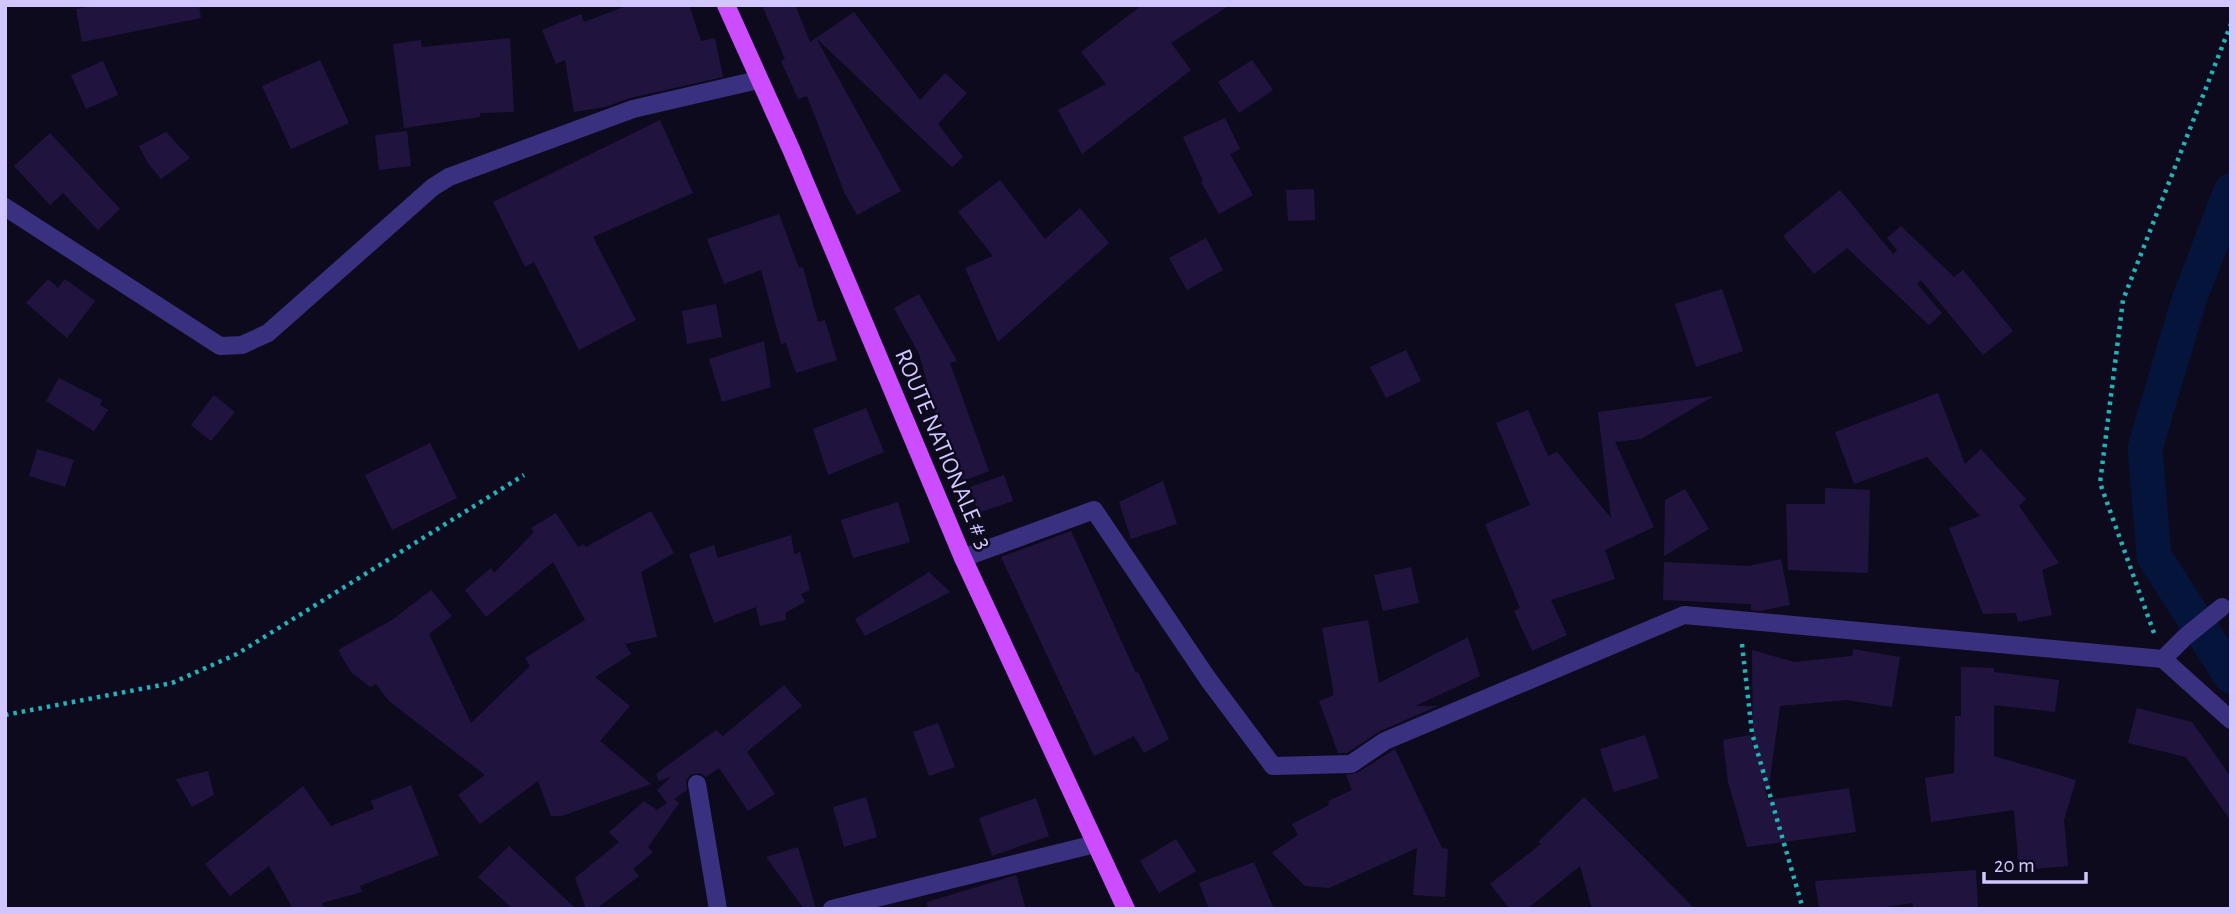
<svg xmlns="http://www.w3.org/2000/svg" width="2236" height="914" viewBox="0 0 2236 914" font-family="'Alegreya Sans',sans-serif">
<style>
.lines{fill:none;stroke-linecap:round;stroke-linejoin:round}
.canal{stroke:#04143b;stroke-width:35}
.building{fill:#20143f}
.path{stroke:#22b3b7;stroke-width:4.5;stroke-dasharray:3.5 5;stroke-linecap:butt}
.lane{stroke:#3a3080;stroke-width:18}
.street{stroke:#3a3080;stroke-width:18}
.primary{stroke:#cb4dff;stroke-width:18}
.labels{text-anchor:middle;stroke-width:5;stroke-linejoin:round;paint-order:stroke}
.street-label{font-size:24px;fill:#d1c6ff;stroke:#0e0a1d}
</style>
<rect width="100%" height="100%" fill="#0e0a1d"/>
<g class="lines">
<polyline class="canal" points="2231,191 2189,300 2145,448 2154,556 2231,676"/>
</g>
<g class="building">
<polygon points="100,5 199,5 201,18 82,42 76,9"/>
<polygon points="629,5 689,5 701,41 715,38 723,77 630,98 605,107 574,112 565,60 556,64 542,30 581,14 584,22"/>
<polygon points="762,5 795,5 810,42 816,38 901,191 857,215 845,194 807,96 798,99 781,61 785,59"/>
<polygon points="1142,5 1230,5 1171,43 1191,70 1082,154 1058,110 1106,84 1081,52"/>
<polygon points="854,12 920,100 945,73 967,93 938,124 963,157 952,167 816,38"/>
<polygon points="510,38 514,112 480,113 480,117 404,128 393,44 421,40 422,47"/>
<polygon points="320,60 349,123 291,149 262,86"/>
<polygon points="1252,60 1273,90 1239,113 1218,82"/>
<polygon points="103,61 118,95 86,109 71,75"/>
<polygon points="1225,118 1240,149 1230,154 1253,195 1219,214 1201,182 1203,181 1183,137"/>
<polygon points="660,120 693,193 593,237 636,320 579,350 534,262 525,267 493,202"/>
<polygon points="407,131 411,166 379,170 375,135"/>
<polygon points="166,132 190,158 161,179 148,163 139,146"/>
<polygon points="50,133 120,209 98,230 63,193 50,205 14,166"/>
<polygon points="1000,180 1045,239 1080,208 1109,243 998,342 965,268 993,256 958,212"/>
<polygon points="1314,189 1315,220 1288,221 1286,190"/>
<polygon points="1840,190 1893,254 1897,250 1887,238 1901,226 1954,277 1963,270 2013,331 1983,355 1921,280 1917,284 1942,313 1929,325 1847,248 1814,274 1783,236"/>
<polygon points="779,214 799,268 803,267 818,322 825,320 837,360 796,373 786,343 781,344 761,270 724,284 707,239"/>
<polygon points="1206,238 1223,270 1187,290 1169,258"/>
<polygon points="48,279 58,288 65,279 95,301 67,338 26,303"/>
<polygon points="1722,289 1743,351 1696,367 1675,304"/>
<polygon points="919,294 957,361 950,363 989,471 963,481 926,390 929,389 919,354 894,308"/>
<polygon points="716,304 722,337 687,344 682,311"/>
<polygon points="764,341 771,387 722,402 709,359"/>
<polygon points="1406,350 1421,381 1386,398 1370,367"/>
<polygon points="59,378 102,400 100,405 108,410 94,431 46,401"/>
<polygon points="1938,393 1965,464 1981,449 2026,499 2019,506 2059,563 2042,570 2052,615 2018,622 2016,613 1983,614 1949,528 1980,516 1927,457 1854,484 1835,432"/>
<polygon points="214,395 235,412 211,441 191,425"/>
<polygon points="1714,396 1641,439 1615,442 1654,527 1605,550 1615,579 1551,600 1567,635 1532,651 1514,611 1520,608 1485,524 1530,505 1496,423 1528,410 1548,456 1557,452 1611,518 1598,412"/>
<polygon points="866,408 884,452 828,475 813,429"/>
<polygon points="430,443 457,498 392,530 365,475"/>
<polygon points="37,449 74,460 65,487 29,476"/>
<polygon points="1004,475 1013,501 978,513 970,487"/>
<polygon points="1163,481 1177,524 1131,539 1119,502"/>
<polygon points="1825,488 1870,490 1868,573 1788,570 1786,504 1825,504"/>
<polygon points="1685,489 1709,529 1664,556 1665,500"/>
<polygon points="898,502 910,542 853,558 841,520"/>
<polygon points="651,511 674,553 641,572 657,637 625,644 631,654 595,677 630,706 600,741 651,784 562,816 551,816 538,781 480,824 458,795 485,775 389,701 376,684 370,687 351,672 338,650 392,620 431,590 452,616 429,634 471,723 530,666 525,658 585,620 553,562 486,617 465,590 491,568 494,573 534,532 531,528 556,513 578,547 584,544 586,547"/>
<polygon points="1071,531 1136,673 1138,672 1169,739 1144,753 1134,736 1094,756 1001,557"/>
<polygon points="791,535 794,554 800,552 810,590 801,594 805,602 785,613 786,620 760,626 756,607 714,623 689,554 714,545 718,558"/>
<polygon points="1781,559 1790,605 1759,611 1751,610 1751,604 1663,600 1664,562 1748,566"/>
<polygon points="1411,567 1419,603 1383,611 1374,575"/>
<polygon points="929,572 950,592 865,636 855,619"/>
<polygon points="1368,620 1379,683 1468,637 1480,676 1415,706 1438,706 1380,731 1347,753 1338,753 1319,701 1334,695 1322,628"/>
<polygon points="1853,649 1900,657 1892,707 1847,700 1780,706 1769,786 1764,786 1768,800 1849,788 1856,832 1747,847 1728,782 1723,740 1750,735 1753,746 1752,650 1794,662 1852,656"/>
<polygon points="1961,667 1994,668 1994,672 2059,680 2055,712 1994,705 1994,756 2076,780 2064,820 2068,866 2019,870 2014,810 1931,822 1925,778 1954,773 1955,716 1961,716"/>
<polygon points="784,685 802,706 747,752 775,794 748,811 719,768 706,777 700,773 690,775 686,781 687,790 674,799 679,803 648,847 653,852 633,869 639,876 596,909 586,909 575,878 619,842 609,832 644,801 657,810 667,803 657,790 672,776 659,781 656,774 716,730 723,736"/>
<polygon points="2137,708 2192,722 2231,777 2231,821 2186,757 2128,743"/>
<polygon points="938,723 955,767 929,776 913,732"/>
<polygon points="1645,735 1659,778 1614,792 1600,749"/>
<polygon points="1395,749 1442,848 1448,849 1445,897 1413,895 1417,848 1329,888 1305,886 1272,853 1298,835 1292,824 1329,805 1328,801 1352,790 1346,775 1357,773"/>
<polygon points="208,771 214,795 192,807 176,779"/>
<polygon points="411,785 439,855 360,886 362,892 322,903 325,909 293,909 269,866 230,896 205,864 303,786 331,826 374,809 371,801"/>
<polygon points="866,797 877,837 844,847 833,807"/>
<polygon points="1584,797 1695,909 1592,909 1580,866 1527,909 1510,909 1490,884 1541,844 1538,842"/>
<polygon points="1036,798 1049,836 992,856 979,818"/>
<polygon points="1176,839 1196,871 1159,893 1140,861"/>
<polygon points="509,846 576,909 513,909 478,877"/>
<polygon points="798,847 816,909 804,909 766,857"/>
<polygon points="1254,862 1274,909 1209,909 1199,883"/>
<polygon points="1976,870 1978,909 1913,909 1913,903 1872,909 1819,909 1815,881"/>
<polygon points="1016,875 1026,909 928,909 927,902"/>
</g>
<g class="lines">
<g class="path">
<polyline points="2154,633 2100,483 2123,300 2231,24"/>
<polyline points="1742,644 1752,733 1803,909"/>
<polyline points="5,715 172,683 237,654 524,475"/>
</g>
<g class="lane">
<polyline points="5,207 220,346 242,345 268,333 433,187 449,177 633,109 758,80"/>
<polyline points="963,558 1094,510 1208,679 1273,766 1351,764 1385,741 1684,615 2163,659 2185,637 2222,607"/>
<polyline points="697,784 718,909"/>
<polyline points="832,909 1095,844"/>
</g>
<polyline class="street" points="2163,659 2231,720"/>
<polyline class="primary" points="726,5 791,149 963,558 1126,909"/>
</g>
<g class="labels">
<g class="street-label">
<text transform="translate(944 449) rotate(67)" y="8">ROUTE NATIONALE # 3</text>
</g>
</g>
<rect width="2236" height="914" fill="none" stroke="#d1c6ff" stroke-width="14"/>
<path d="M1984 872v10h102v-10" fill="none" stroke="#d1c6ff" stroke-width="3.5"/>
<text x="1994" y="872" font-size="21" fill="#d1c6ff" stroke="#0e0a1d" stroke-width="5" paint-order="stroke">20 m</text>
</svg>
